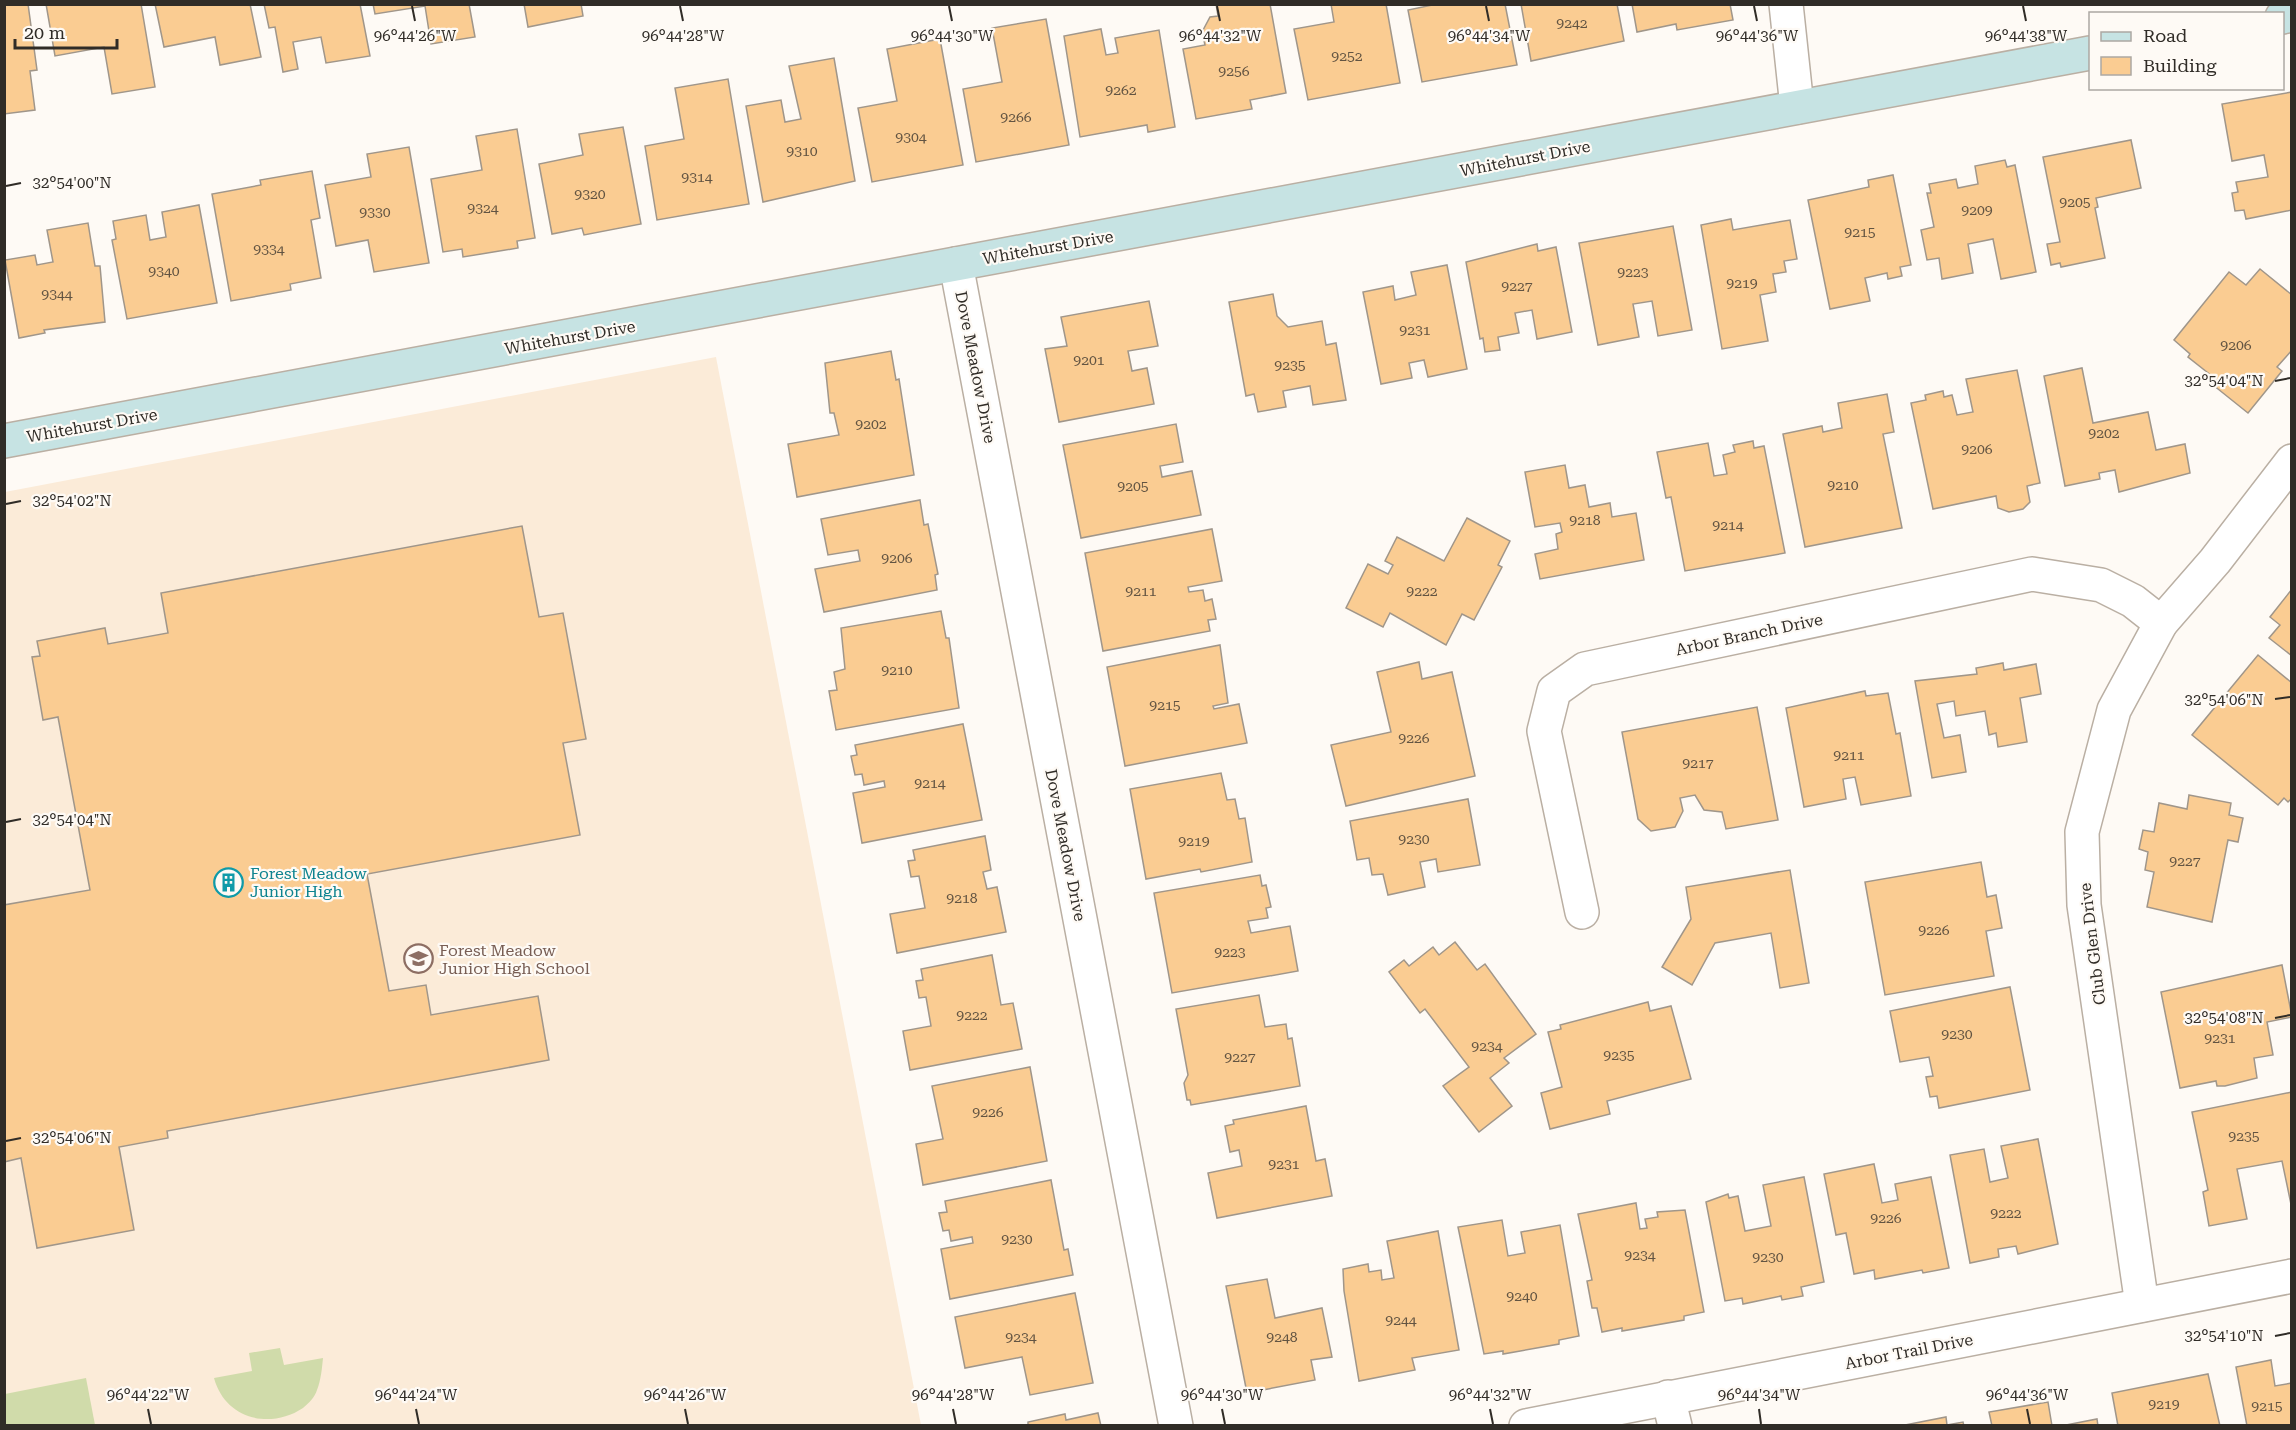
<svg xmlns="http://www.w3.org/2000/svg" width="2296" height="1430" viewBox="0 0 2296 1430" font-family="'Roboto Serif',serif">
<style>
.built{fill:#fbebd8}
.pitch{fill:#d0dbaa}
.building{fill:#facc92;stroke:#a0968a;stroke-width:1.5}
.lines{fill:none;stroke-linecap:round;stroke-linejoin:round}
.street-casing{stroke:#baafa3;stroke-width:36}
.secondary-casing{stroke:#baafa3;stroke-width:36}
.street{stroke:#fff;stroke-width:33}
.secondary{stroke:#c6e3e3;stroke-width:33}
.ticks{fill:none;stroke:#302c27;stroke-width:2}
.labels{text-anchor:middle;stroke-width:4.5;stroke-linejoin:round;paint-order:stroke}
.number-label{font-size:14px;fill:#625442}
.street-label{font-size:16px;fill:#302c27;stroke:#fefaf5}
.culture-label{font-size:16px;fill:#0d838f;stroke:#fefaf5;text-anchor:start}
.education-label{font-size:16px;fill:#785e54;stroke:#fefaf5;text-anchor:start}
.ticks-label{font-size:15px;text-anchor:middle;fill:#302c27;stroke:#fefaf5;stroke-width:4.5;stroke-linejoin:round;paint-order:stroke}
</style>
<rect width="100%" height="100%" fill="#fefaf5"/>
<polygon class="built" points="716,357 921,1425 5,1426 5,492"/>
<g class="pitch">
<path d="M280,1348L284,1365L323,1358C322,1368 321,1380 317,1390C315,1397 309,1403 303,1408C270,1430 225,1419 214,1378L252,1371L249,1353Z"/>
<polygon points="86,1378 95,1425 5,1425 5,1394"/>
</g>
<g class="building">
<polygon points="4,4 28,4 37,70 30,71 35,110 4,114"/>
<polygon points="46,4 141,4 155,87 112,94 104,47 55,56"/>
<polygon points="155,4 250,4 261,57 220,65 215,37 164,47"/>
<polygon points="264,4 360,4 370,56 326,63 321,37 293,42 298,69 283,72 275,27 269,28"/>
<polygon points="373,4 469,4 475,37 431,44 425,6 375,14"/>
<polygon points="524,4 581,4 583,16 528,27"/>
<polygon points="1216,4 1270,4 1286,93 1250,100 1252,109 1196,119 1183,49 1205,45 1202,32 1210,17 1218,16"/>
<polygon points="1331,4 1386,4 1400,83 1308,100 1294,29 1334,22"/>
<polygon points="1437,4 1505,4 1517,65 1422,82 1408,10"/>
<polygon points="1521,4 1617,4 1624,41 1531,61"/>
<polygon points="1632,4 1730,4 1733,20 1677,30 1676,24 1637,32"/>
<polygon points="1046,19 1069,145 976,162 963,89 1002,82 992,28"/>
<polygon points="1101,29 1106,55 1118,53 1115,38 1159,30 1175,127 1148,132 1147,125 1080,137 1064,36"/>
<polygon points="940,39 963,165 872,182 858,108 897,101 887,49"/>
<polygon points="834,58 855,181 763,202 746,106 781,100 785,122 801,119 789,66"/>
<polygon points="728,79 749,204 657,220 645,146 684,139 675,88"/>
<polygon points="2292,92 2292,210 2246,219 2244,210 2235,211 2232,193 2238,192 2236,182 2268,177 2264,155 2232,161 2222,104"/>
<polygon points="623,127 641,224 584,235 582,228 552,234 539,164 583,155 579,134"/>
<polygon points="517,129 535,238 517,241 518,248 463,257 462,249 443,252 431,179 482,170 476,136"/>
<polygon points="2131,140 2141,188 2096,198 2098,207 2095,208 2105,258 2061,267 2060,263 2051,265 2047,244 2060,242 2043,157"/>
<polygon points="409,147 429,263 374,272 368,240 336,246 325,185 371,177 367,154"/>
<polygon points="2005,160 2007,167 2015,165 2036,272 2001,279 1993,239 1968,244 1973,273 1942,279 1939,258 1927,260 1921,230 1934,227 1927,193 1931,193 1929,184 1956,179 1958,188 1978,184 1975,166"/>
<polygon points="312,171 320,218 311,220 321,278 290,284 291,290 231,301 212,194 261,185 260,180"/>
<polygon points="1893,175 1911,265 1900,267 1902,276 1888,279 1887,273 1865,278 1870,301 1830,309 1808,200 1869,187 1868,180"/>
<polygon points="199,205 217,303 127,319 112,240 116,239 113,221 146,215 150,240 166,237 162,212"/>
<polygon points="1731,219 1733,230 1790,220 1797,259 1784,261 1786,272 1773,274 1776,292 1760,295 1768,341 1722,349 1701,225"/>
<polygon points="88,223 95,266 100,266 105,322 44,330 45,333 19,338 5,260 35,255 37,265 53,262 47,230"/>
<polygon points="1673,226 1692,330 1658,336 1652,301 1633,304 1639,337 1598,345 1579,243"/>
<polygon points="1537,244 1538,251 1556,247 1572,332 1537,339 1532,310 1515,313 1519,333 1498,337 1500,350 1485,352 1483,338 1480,339 1466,262"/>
<polygon points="1447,265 1467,369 1428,377 1424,360 1409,363 1412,378 1381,384 1363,292 1393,286 1395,300 1416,295 1411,272"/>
<polygon points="2260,269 2292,295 2292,350 2277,367 2282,371 2248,413 2213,385 2217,380 2188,357 2190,354 2174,340 2229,272 2246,285"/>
<polygon points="1273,294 1277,316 1288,327 1322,321 1326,345 1336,343 1346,400 1313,405 1310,386 1283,391 1286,407 1258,412 1254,394 1246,396 1229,302"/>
<polygon points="1149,301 1158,346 1128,351 1132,371 1147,368 1154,404 1059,422 1045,349 1067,346 1061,317"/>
<polygon points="891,351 896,380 899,379 914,475 797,497 788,444 839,435 834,413 830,413 825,363"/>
<polygon points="2082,368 2093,423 2148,412 2156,450 2185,444 2190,473 2119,492 2115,470 2099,473 2100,479 2065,486 2044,376"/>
<polygon points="2017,370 2040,483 2027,486 2030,502 2023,509 2009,512 1998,508 1996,496 1933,509 1911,403 1926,400 1925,395 1943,391 1944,397 1952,395 1957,415 1973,412 1966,379"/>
<polygon points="1887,394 1894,432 1883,434 1902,528 1805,547 1783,434 1822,426 1823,432 1842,428 1838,403"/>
<polygon points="1176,424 1183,462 1160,466 1162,477 1192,471 1201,515 1081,538 1063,445"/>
<polygon points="1753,441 1754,448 1764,446 1785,553 1685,571 1671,497 1666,498 1657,452 1708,443 1714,476 1727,474 1723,455 1735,452 1733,445"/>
<polygon points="1565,465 1569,488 1585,485 1589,507 1610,503 1612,517 1636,513 1644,560 1540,579 1535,554 1558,549 1556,534 1562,532 1560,523 1535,527 1525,472"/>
<polygon points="920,500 924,525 928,524 938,574 935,575 937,590 824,612 815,569 860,561 858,550 828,555 821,519"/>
<polygon points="1467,518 1510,541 1498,565 1502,567 1474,620 1462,614 1446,645 1390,613 1383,627 1346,608 1368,564 1388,574 1393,565 1385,561 1397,537 1444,561"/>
<polygon points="522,526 539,617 563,613 586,739 563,743 580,835 367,874 389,991 426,985 431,1015 538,996 549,1060 167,1131 168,1138 119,1147 134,1230 37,1248 21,1158 4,1162 4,905 90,890 58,717 43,720 32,657 40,656 37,641 105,628 108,644 168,633 161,593"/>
<polygon points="1212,529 1222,581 1188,587 1189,592 1203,590 1205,601 1212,599 1216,619 1208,620 1210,631 1103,651 1085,553"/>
<polygon points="2292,589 2292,656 2269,638 2280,625 2270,617"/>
<polygon points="941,611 946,638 949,638 959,708 836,730 829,691 837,690 834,672 845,669 841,628"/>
<polygon points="1220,645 1228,703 1213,706 1214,709 1239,704 1247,743 1125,766 1107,667"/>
<polygon points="2258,655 2292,683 2292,798 2288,802 2284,798 2278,805 2192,735"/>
<polygon points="1419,662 1422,679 1452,672 1475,776 1346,806 1331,745 1391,732 1377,672"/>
<polygon points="2003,663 2004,670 2036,664 2041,694 2020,698 2027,742 1998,747 1996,733 1989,735 1985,711 1956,716 1954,701 1937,704 1944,738 1960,735 1966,772 1932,778 1915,681 1977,674 1976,668"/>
<polygon points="1865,691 1866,696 1888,693 1896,734 1900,733 1911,796 1861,805 1855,777 1843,779 1846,799 1804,807 1786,708"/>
<polygon points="1757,707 1778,820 1726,829 1722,812 1704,810 1695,795 1680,798 1683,811 1675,827 1651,831 1638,819 1622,732"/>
<polygon points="963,724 982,820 862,843 853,793 885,787 884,781 864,785 862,774 855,775 851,756 857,755 855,745"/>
<polygon points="1221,773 1227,800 1235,799 1239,819 1245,818 1252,862 1201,872 1200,869 1146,879 1130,789"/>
<polygon points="2189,795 2231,803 2229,815 2243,818 2238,842 2228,840 2212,922 2147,907 2154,872 2145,870 2148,852 2139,849 2143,830 2154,832 2159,803 2187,809"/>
<polygon points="1468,799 1480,865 1438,872 1436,859 1420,862 1425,887 1388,895 1383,874 1372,875 1369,858 1357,860 1350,821"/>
<polygon points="985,836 991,870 983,872 987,889 997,887 1006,932 897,953 890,914 925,908 919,876 911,877 908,861 915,860 913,850"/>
<polygon points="1981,862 1987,897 1996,895 2002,928 1986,931 1994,976 1885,995 1865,882"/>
<polygon points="1790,870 1809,983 1780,988 1771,933 1715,943 1692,985 1662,967 1691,919 1686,887"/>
<polygon points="1260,875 1262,886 1266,885 1271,907 1266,908 1268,918 1248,921 1251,933 1290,926 1298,971 1172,993 1154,893"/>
<polygon points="1455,942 1477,970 1485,964 1536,1034 1504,1058 1509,1063 1490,1078 1512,1106 1479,1132 1443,1086 1469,1067 1425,1009 1420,1013 1389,972 1404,960 1409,966 1433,947 1439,955"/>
<polygon points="992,955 1001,1005 1013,1003 1022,1049 910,1070 903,1031 931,1026 926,997 919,998 916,981 923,980 921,969"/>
<polygon points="2282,965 2292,1017 2267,1022 2273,1055 2254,1058 2257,1078 2225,1086 2217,1086 2216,1081 2180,1088 2161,992"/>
<polygon points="2010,987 2030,1090 1939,1108 1937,1096 1930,1097 1926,1077 1933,1076 1929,1057 1900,1062 1890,1011"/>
<polygon points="1259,995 1265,1027 1286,1024 1288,1039 1292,1038 1300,1086 1191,1105 1190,1100 1187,1100 1184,1083 1188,1075 1176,1009"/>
<polygon points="1648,1002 1650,1011 1671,1006 1691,1079 1607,1101 1610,1114 1550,1129 1541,1093 1562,1087 1548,1032 1561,1029 1560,1025"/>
<polygon points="1030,1067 1047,1161 923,1185 916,1144 943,1139 932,1086"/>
<polygon points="2292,1092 2292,1209 2282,1161 2237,1169 2247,1219 2209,1226 2203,1192 2208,1190 2192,1112"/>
<polygon points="1306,1106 1316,1161 1325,1159 1332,1196 1217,1218 1208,1173 1242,1166 1239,1150 1230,1152 1225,1126 1234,1124 1233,1120"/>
<polygon points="2038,1139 2058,1244 2018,1254 2016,1246 1998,1249 1999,1257 1970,1263 1950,1155 1984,1149 1990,1182 2008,1178 2001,1146"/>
<polygon points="1874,1164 1882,1203 1898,1200 1895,1184 1931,1177 1949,1268 1923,1273 1922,1270 1875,1279 1874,1270 1854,1274 1846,1233 1836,1235 1824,1174"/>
<polygon points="1804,1177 1824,1282 1801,1287 1803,1296 1782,1300 1781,1296 1743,1304 1742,1298 1725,1301 1706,1202 1728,1194 1729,1198 1738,1196 1745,1231 1771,1226 1763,1185"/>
<polygon points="1051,1180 1064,1250 1068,1249 1073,1275 950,1299 941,1249 973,1243 972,1237 951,1241 949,1230 943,1231 939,1213 947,1212 945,1201"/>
<polygon points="1636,1203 1640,1229 1647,1228 1645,1219 1658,1217 1657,1212 1685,1210 1704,1312 1684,1316 1684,1320 1622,1331 1622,1328 1602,1332 1597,1308 1592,1308 1587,1281 1592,1280 1578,1214"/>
<polygon points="1502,1220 1508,1256 1525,1253 1521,1232 1560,1225 1579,1336 1559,1340 1559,1344 1503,1354 1503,1351 1484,1354 1458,1227"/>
<polygon points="1438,1231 1459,1350 1412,1358 1415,1370 1359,1381 1344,1291 1343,1269 1368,1264 1369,1272 1381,1270 1382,1280 1394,1278 1387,1241"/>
<polygon points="1267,1279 1275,1318 1322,1308 1332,1357 1311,1360 1315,1380 1247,1393 1226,1286"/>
<polygon points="1075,1293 1093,1383 1030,1395 1022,1357 965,1368 955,1317"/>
<polygon points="2271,1360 2275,1386 2292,1383 2292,1426 2247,1426 2236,1367"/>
<polygon points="2208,1374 2220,1426 2118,1426 2112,1393"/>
<polygon points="2048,1402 2052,1426 1992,1426 1989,1412"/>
<polygon points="1098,1413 1101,1426 1028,1426 1028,1422 1065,1414 1066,1420"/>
<polygon points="1946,1417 1947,1425 1963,1422 1964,1426 1900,1426"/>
<polygon points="2097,1419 2098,1426 2061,1426"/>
</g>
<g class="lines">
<defs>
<g id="street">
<polyline points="1786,4 1797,107"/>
<polyline points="956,264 1176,1426"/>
<polyline points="1582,912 1544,731 1554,691 1585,669 2032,574 2101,585 2133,601 2161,623"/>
<polyline points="2142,1305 2084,905 2082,832 2114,710 2161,623 2215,561 2292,461"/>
<polyline points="1668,1397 1675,1426"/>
<polyline points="1526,1426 2292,1276"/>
</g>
<g id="secondary">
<polyline points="2282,17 2292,15"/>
<polyline points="4,441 2090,53"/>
</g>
</defs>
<use href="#street" class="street-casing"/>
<use href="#secondary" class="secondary-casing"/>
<use href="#street" class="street"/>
<use href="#secondary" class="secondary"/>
</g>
<path class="ticks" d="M412,6L415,21M680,6L683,21M949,6L952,21M1217,6L1220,21M1486,6L1489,21M1754,6L1757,21M2023,6L2026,21M6,186L21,183M2275,381L2290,378M6,504L21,501M2275,699L2290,697M6,822L21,819M2275,1018L2290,1015M6,1141L21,1138M2275,1336L2290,1333M148,1409L151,1424M416,1409L419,1424M685,1409L688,1424M953,1409L956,1424M1222,1409L1225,1424M1490,1409L1493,1424M1759,1409L1761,1424M2027,1409L2030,1424"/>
<defs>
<symbol id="building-ring" viewBox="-11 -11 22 22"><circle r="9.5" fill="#fefaf5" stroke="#0f9aa8" stroke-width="1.5"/><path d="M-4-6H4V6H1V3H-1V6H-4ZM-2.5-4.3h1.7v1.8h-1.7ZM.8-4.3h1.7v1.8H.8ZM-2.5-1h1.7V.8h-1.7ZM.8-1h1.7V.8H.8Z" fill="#0f9aa8"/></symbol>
<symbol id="school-ring" viewBox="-11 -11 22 22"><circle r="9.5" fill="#fefaf5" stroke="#8d6e63" stroke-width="1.5"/><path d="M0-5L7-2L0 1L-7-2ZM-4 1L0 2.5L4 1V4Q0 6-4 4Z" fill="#8d6e63"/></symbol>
</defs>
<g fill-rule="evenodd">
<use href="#building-ring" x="212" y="866" width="33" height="33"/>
<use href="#school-ring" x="402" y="942" width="33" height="33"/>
</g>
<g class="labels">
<g class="number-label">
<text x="1572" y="28">9242</text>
<text x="1347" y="61">9252</text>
<text x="1234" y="76">9256</text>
<text x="1121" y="95">9262</text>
<text x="1016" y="122">9266</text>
<text x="911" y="142">9304</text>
<text x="802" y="156">9310</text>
<text x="697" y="182">9314</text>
<text x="590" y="199">9320</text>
<text x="2075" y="207">9205</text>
<text x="483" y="213">9324</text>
<text x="1977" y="215">9209</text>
<text x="375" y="217">9330</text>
<text x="1860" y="237">9215</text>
<text x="269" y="254">9334</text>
<text x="164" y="276">9340</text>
<text x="1633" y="277">9223</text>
<text x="1742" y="288">9219</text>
<text x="1517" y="291">9227</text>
<text x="57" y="299">9344</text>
<text x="1415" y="335">9231</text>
<text x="2236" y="350">9206</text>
<text x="1089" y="365">9201</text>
<text x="1290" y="370">9235</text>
<text x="871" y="429">9202</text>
<text x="2104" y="438">9202</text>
<text x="1977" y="454">9206</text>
<text x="1843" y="490">9210</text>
<text x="1133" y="491">9205</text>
<text x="1585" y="525">9218</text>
<text x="1728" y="530">9214</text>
<text x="897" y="563">9206</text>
<text x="1141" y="596">9211</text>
<text x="1422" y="596">9222</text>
<text x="897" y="675">9210</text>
<text x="1165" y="710">9215</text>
<text x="1414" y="743">9226</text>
<text x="1849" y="760">9211</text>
<text x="1698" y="768">9217</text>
<text x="930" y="788">9214</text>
<text x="1414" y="844">9230</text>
<text x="1194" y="846">9219</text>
<text x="2185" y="866">9227</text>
<text x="962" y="903">9218</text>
<text x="1934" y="935">9226</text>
<text x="1230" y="957">9223</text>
<text x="972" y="1020">9222</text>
<text x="1957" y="1039">9230</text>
<text x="2220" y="1043">9231</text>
<text x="1487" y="1051">9234</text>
<text x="1619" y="1060">9235</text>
<text x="1240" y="1062">9227</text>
<text x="988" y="1117">9226</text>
<text x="2244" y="1141">9235</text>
<text x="1284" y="1169">9231</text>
<text x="2006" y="1218">9222</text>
<text x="1886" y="1223">9226</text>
<text x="1017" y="1244">9230</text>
<text x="1640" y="1260">9234</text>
<text x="1768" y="1262">9230</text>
<text x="1522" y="1301">9240</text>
<text x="1401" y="1325">9244</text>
<text x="1021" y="1342">9234</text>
<text x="1282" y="1342">9248</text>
<text x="2164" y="1409">9219</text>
<text x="2267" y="1411">9215</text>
</g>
<g class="street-label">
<text transform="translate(1525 158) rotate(-11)" y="6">Whitehurst Drive</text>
<text transform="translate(1048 247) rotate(-10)" y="6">Whitehurst Drive</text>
<text transform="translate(570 337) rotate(-10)" y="6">Whitehurst Drive</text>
<text transform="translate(976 367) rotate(79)" y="6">Dove Meadow Drive</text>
<text transform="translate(92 425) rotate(-10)" y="6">Whitehurst Drive</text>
<text transform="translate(1749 634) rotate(-12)" y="6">Arbor Branch Drive</text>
<text transform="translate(1066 845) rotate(79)" y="6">Dove Meadow Drive</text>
<text transform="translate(2092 944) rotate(-97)" y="6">Club Glen Drive</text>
<text transform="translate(1909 1351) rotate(-11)" y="6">Arbor Trail Drive</text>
</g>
<g class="culture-label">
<text x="250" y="879">Forest Meadow<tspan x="250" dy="18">Junior High</tspan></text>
</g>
<g class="education-label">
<text x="439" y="956">Forest Meadow<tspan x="439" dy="18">Junior High School</tspan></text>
</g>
</g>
<g class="ticks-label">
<text x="415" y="41">96°44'26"W</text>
<text x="683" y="41">96°44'28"W</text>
<text x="952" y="41">96°44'30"W</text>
<text x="1220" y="41">96°44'32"W</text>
<text x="1489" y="41">96°44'34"W</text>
<text x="1757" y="41">96°44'36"W</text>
<text x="2026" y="41">96°44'38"W</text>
<text x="72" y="188">32°54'00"N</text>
<text x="2224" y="386">32°54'04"N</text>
<text x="72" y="506">32°54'02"N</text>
<text x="2224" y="705">32°54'06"N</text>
<text x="72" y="825">32°54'04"N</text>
<text x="2224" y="1023">32°54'08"N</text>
<text x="72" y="1143">32°54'06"N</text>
<text x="2224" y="1341">32°54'10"N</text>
<text x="148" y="1400">96°44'22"W</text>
<text x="416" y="1400">96°44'24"W</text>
<text x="685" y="1400">96°44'26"W</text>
<text x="953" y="1400">96°44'28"W</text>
<text x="1222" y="1400">96°44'30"W</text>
<text x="1490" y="1400">96°44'32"W</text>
<text x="1759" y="1400">96°44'34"W</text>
<text x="2027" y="1400">96°44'36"W</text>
</g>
<rect width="2296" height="1430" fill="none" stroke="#302c27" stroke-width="12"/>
<rect x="2089" y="12" width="195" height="78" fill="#fefaf5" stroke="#aca8a3" stroke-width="1.5"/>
<rect x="2101" y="32" width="30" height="9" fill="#c6e3e3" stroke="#aca8a3" stroke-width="1.5"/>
<text x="2143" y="42" font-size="18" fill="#302c27">Road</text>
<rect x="2101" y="57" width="30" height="18" fill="#facc92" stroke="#aca8a3" stroke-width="1.5"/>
<text x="2143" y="72" font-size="18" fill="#302c27">Building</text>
<path d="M15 39v9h102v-9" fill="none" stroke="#302c27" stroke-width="3"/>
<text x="24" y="39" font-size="18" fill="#302c27" stroke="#fefaf5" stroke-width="4.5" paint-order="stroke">20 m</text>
</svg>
